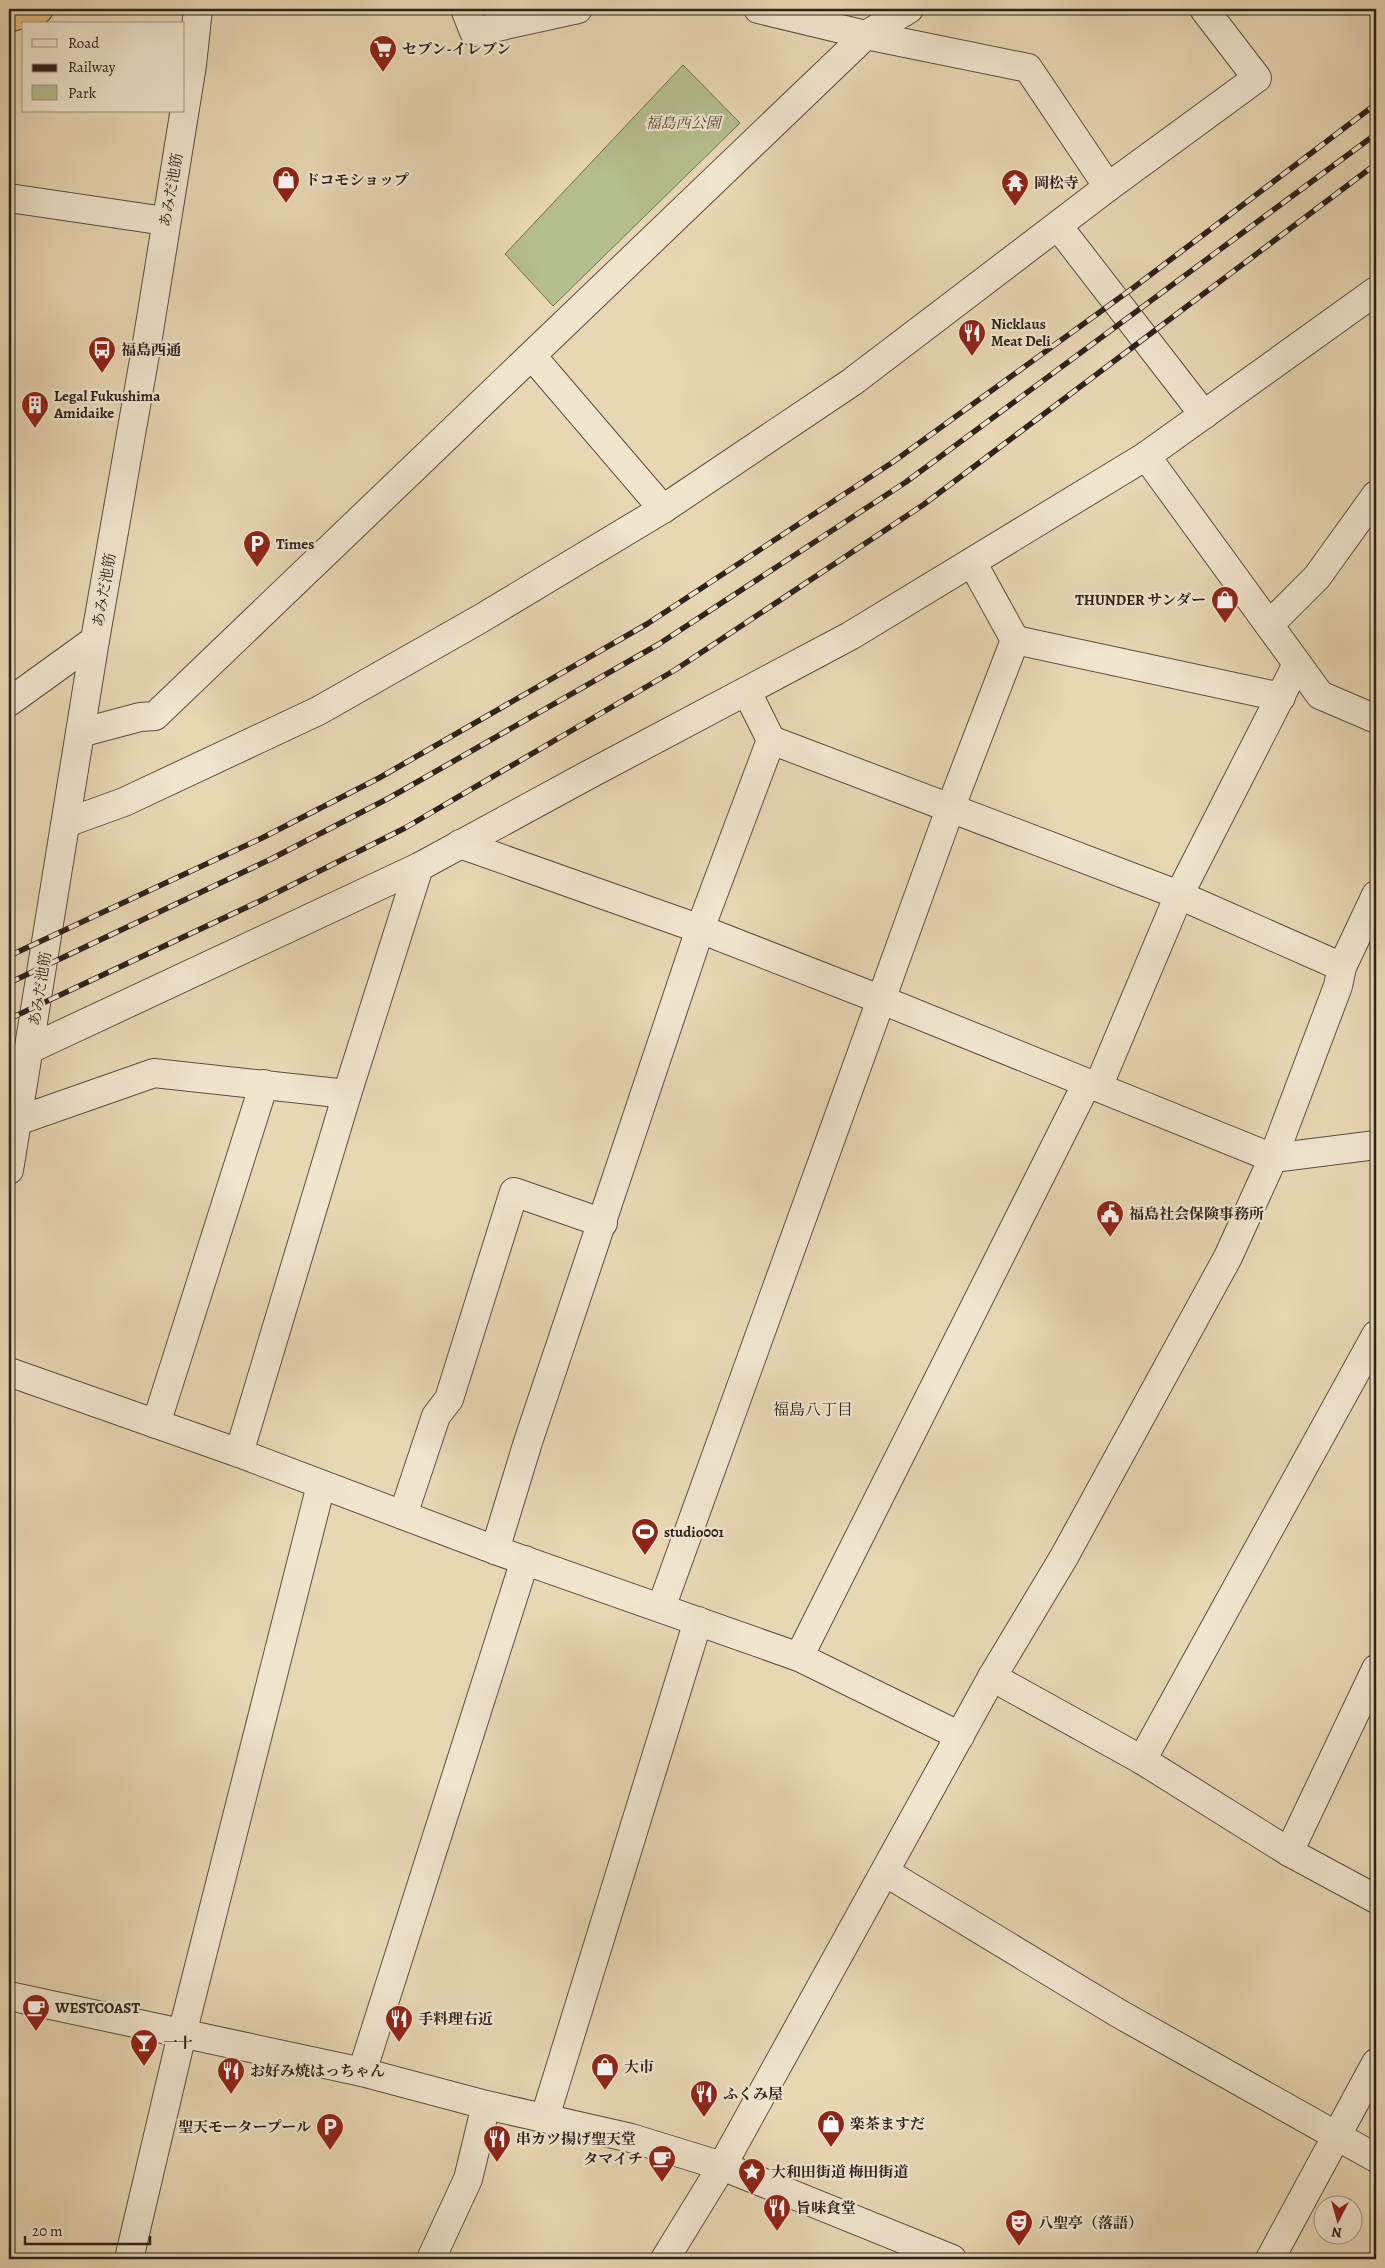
<svg xmlns="http://www.w3.org/2000/svg" width="1385" height="2268" viewBox="0 0 1385 2268" font-family="Alegreya,'Noto Serif JP',serif">
<style>
.green{fill:#b5be8e;stroke:#717054}
.lines{fill:none;stroke-linecap:round;stroke-linejoin:round}
.minor-casing{stroke:#5c4f41;stroke-width:30}
.highway-casing{stroke:#2d221b;stroke-width:30}
.minor{stroke:#f1e5ce;stroke-width:28}
.highway{stroke:#e4bc7a;stroke-width:28}
.rail-casing{stroke:#2d221b;stroke-width:5.5}
.rail{stroke:#f1e5ce;stroke-width:4;stroke-dasharray:11;stroke-linecap:butt}
.labels{text-anchor:middle;stroke-width:4.5;stroke-linejoin:round;paint-order:stroke}
.poi-label{font-size:15px;font-weight:bold;fill:#2d221b;stroke:#f1e5ce;text-anchor:start}
.park-label{font-size:15px;font-style:italic;fill:#4f4938;stroke:#f1e5ce}
.street-label{font-size:15px;fill:#2d221b;stroke:#f1e5ce}
.neighbourhood-label{font-size:16px;fill:#2d221b;stroke:#f1e5ce}
</style>
<rect width="100%" height="100%" fill="#e9d7b4"/>
<filter id="stains"><feTurbulence type="fractalNoise" baseFrequency=".004" numOctaves="4"/><feColorMatrix values="0 0 0 0 .2 0 0 0 0 .09 0 0 0 0 .02 0 0 0 .5 -.17"/></filter>
<radialGradient id="worn" r=".72"><stop offset=".6" stop-color="#630" stop-opacity="0"/><stop offset="1" stop-color="#630" stop-opacity=".3"/></radialGradient>
<polygon class="green" points="683,65 740,123 553,306 505,254"/>
<g class="lines">
<defs>
<g id="minor">
<polyline points="465,9 474,32 578,9"/>
<polyline points="758,9 866,35 1028,68 1108,187"/>
<polyline points="9,198 165,221"/>
<polyline points="1058,226 1204,415"/>
<polyline points="532,356 663,509"/>
<polyline points="1146,456 1320,695 1376,719"/>
<polyline points="1269,625 1317,577 1376,495"/>
<polyline points="1015,640 1281,697"/>
<polyline points="747,692 771,740 1179,895 1342,967"/>
<polyline points="9,702 95,640"/>
<polyline points="80,733 140,717 155,716 866,35 909,9"/>
<polyline points="66,823 124,802 318,711 480,619 663,509 852,382 1108,187 1257,78 1204,9"/>
<polyline points="460,844 700,929 882,1000 1273,1158 1376,1145"/>
<polyline points="30,1049 419,867 588,775 850,636 1146,456 1376,291"/>
<polyline points="1098,1087 1179,895 1297,664"/>
<polyline points="17,1121 154,1073 347,1094"/>
<polyline points="9,1170 95,640 148,337 192,65 198,9"/>
<polyline points="9,1372 239,1453 495,1550 799,1657 960,1736"/>
<polyline points="156,1424 264,1084"/>
<polyline points="239,1453 347,1094 419,867"/>
<polyline points="403,1515 436,1416 449,1399 514,1192 603,1223"/>
<polyline points="495,1550 528,1442 700,929 771,740"/>
<polyline points="661,1608 950,809 1015,640 972,562"/>
<polyline points="799,1657 1087,1083"/>
<polyline points="992,1677 1142,1760 1289,1852 1376,1899"/>
<polyline points="1142,1760 1376,1335"/>
<polyline points="1289,1852 1376,1669"/>
<polyline points="885,1872 1118,2013 1376,2158"/>
<polyline points="9,1996 362,2072 486,2105 631,2138 722,2166 952,2259"/>
<polyline points="362,2072 525,1560"/>
<polyline points="545,2117 698,1621"/>
<polyline points="129,2259 182,2034 321,1485"/>
<polyline points="431,2259 468,2179 486,2105"/>
<polyline points="665,2259 722,2166 992,1677 1064,1557 1228,1257 1273,1158 1338,986 1342,967 1376,895"/>
<polyline points="1270,2259 1376,2063"/>
</g>
<polyline id="highway" points="9,18 39,9"/>
</defs>
<use href="#minor" class="minor-casing"/>
<use href="#highway" class="highway-casing"/>
<use href="#minor" class="minor"/>
<use href="#highway" class="highway"/>
<defs>
<g id="rail">
<polyline points="9,956 262,838 379,778 647,624 893,462 1133,288 1376,104"/>
<polyline points="9,983 271,859 389,798 659,644 906,482 1376,134"/>
<polyline points="9,1019 260,901 405,828 675,670 923,505 1376,164"/>
</g>
</defs>
<use href="#rail" class="rail-casing"/>
<use href="#rail" class="rail"/>
</g>
<defs>
<symbol id="supermarket-pin" viewBox="-11 -11 22 30"><path d="M0 17L-7.5 6A9.5 9.5 0 1 1 7.5 6Z" fill="#8f2418" stroke="#f1e5ce"/><path d="M-6-5.5h2.5l.6 2H6L4.5 2H-2.5L-4.4-4H-6ZM-1.5 3.2a1.3 1.3 0 1 0 .1 0ZM3 3.2a1.3 1.3 0 1 0 .1 0Z" fill="#fff"/></symbol>
<symbol id="shop-pin" viewBox="-11 -11 22 30"><path d="M0 17L-7.5 6A9.5 9.5 0 1 1 7.5 6Z" fill="#8f2418" stroke="#f1e5ce"/><path d="M-5-2.5h2.3a2.7 3.5 0 0 1 5.4 0H5L5.5 6h-11ZM-1.5-2.5h3a1.5 2.3 0 0 0-3 0Z" fill="#fff"/></symbol>
<symbol id="temple-pin" viewBox="-11 -11 22 30"><path d="M0 17L-7.5 6A9.5 9.5 0 1 1 7.5 6Z" fill="#8f2418" stroke="#f1e5ce"/><path d="M0-6L5-2H3V0L6.5 2.5H4V6H1.5V3h-3V6H-4V2.5H-6.5L-3 0V-2H-5Z" fill="#fff"/></symbol>
<symbol id="restaurant-pin" viewBox="-11 -11 22 30"><path d="M0 17L-7.5 6A9.5 9.5 0 1 1 7.5 6Z" fill="#8f2418" stroke="#f1e5ce"/><path d="M-5-6h1v4h1v-4h1v4h1v-4h1v5L-1.5 .5V6h-2V.5L-5-1ZM5-6V6H3V1.5H1.5Q1.5-4 5-6Z" fill="#fff"/></symbol>
<symbol id="bus-pin" viewBox="-11 -11 22 30"><path d="M0 17L-7.5 6A9.5 9.5 0 1 1 7.5 6Z" fill="#8f2418" stroke="#f1e5ce"/><path d="M-5-6H5V4H4V6H2V4H-2V6H-4V4H-5ZM-3.5-4V0h7V-4ZM-3.5 1.2v1.5H-2V1.2ZM2 1.2v1.5H3.5V1.2Z" fill="#fff"/></symbol>
<symbol id="building-pin" viewBox="-11 -11 22 30"><path d="M0 17L-7.5 6A9.5 9.5 0 1 1 7.5 6Z" fill="#8f2418" stroke="#f1e5ce"/><path d="M-4-6H4V6H1V3H-1V6H-4ZM-2.5-4.3h1.7v1.8h-1.7ZM.8-4.3h1.7v1.8H.8ZM-2.5-1h1.7V.8h-1.7ZM.8-1h1.7V.8H.8Z" fill="#fff"/></symbol>
<symbol id="parking-pin" viewBox="-11 -11 22 30"><path d="M0 17L-7.5 6A9.5 9.5 0 1 1 7.5 6Z" fill="#8f2418" stroke="#f1e5ce"/><path d="M-3.5-5.5H1a3.5 3.5 0 0 1 0 7H-1V5.5H-3.5ZM-1-3.4V-.6H.8a1.4 1.4 0 0 0 0-2.8Z" fill="#fff"/></symbol>
<symbol id="civic-pin" viewBox="-11 -11 22 30"><path d="M0 17L-7.5 6A9.5 9.5 0 1 1 7.5 6Z" fill="#8f2418" stroke="#f1e5ce"/><path d="M-.6-6.5H3V-4.5H.6V-3L4-1V1h2V6H-6V1h2V-1L-.6-3ZM-1.2 2.5V6h2.4V2.5Z" fill="#fff"/></symbol>
<symbol id="stadium-pin" viewBox="-11 -11 22 30"><path d="M0 17L-7.5 6A9.5 9.5 0 1 1 7.5 6Z" fill="#8f2418" stroke="#f1e5ce"/><path d="M0-5a6.5 5 0 1 0 0 10a6.5 5 0 1 0 0-10ZM-3.5-1.8h7v3.6h-7Z" fill="#fff"/></symbol>
<symbol id="cafe-pin" viewBox="-11 -11 22 30"><path d="M0 17L-7.5 6A9.5 9.5 0 1 1 7.5 6Z" fill="#8f2418" stroke="#f1e5ce"/><path d="M-5.5-4.5H6V0H3Q3 3.5 0 3.5H-2.5Q-5.5 3.5-5.5 0ZM3-3.2v2h1.7v-2ZM-6 4.5H4V6H-6Z" fill="#fff"/></symbol>
<symbol id="bar-pin" viewBox="-11 -11 22 30"><path d="M0 17L-7.5 6A9.5 9.5 0 1 1 7.5 6Z" fill="#8f2418" stroke="#f1e5ce"/><path d="M-6-5H6L.8 .8V4.5H3.5V6h-7V4.5H-.8V.8Z" fill="#fff"/></symbol>
<symbol id="sight-pin" viewBox="-11 -11 22 30"><path d="M0 17L-7.5 6A9.5 9.5 0 1 1 7.5 6Z" fill="#8f2418" stroke="#f1e5ce"/><path d="M0-6L1.8-2.2L6-1.7L2.9 1.2L3.7 5.4L0 3.3L-3.7 5.4L-2.9 1.2L-6-1.7L-1.8-2.2Z" fill="#fff"/></symbol>
<symbol id="theatre-pin" viewBox="-11 -11 22 30"><path d="M0 17L-7.5 6A9.5 9.5 0 1 1 7.5 6Z" fill="#8f2418" stroke="#f1e5ce"/><path d="M-5-5.5Q0-4 5-5.5V0Q5 5 0 6Q-5 5-5 0ZM-3.3-2.5H-1v1.5H-3.3ZM1-2.5H3.3v1.5H1ZM-2.8 1Q0 5.5 2.8 1Z" fill="#fff"/></symbol>
</defs>
<g fill-rule="evenodd">
<use href="#supermarket-pin" x="367" y="33" width="32" height="43"/>
<use href="#shop-pin" x="270" y="164" width="32" height="43"/>
<use href="#temple-pin" x="999" y="167" width="32" height="43"/>
<use href="#restaurant-pin" x="956" y="317" width="32" height="43"/>
<use href="#bus-pin" x="86" y="334" width="32" height="43"/>
<use href="#building-pin" x="19" y="389" width="32" height="43"/>
<use href="#parking-pin" x="241" y="528" width="32" height="43"/>
<use href="#shop-pin" x="1209" y="584" width="32" height="43"/>
<use href="#civic-pin" x="1094" y="1198" width="32" height="43"/>
<use href="#stadium-pin" x="629" y="1516" width="32" height="43"/>
<use href="#cafe-pin" x="20" y="1992" width="32" height="43"/>
<use href="#restaurant-pin" x="383" y="2003" width="32" height="43"/>
<use href="#bar-pin" x="128" y="2027" width="32" height="43"/>
<use href="#shop-pin" x="589" y="2051" width="32" height="43"/>
<use href="#restaurant-pin" x="215" y="2055" width="32" height="43"/>
<use href="#restaurant-pin" x="688" y="2078" width="32" height="43"/>
<use href="#shop-pin" x="815" y="2108" width="32" height="43"/>
<use href="#parking-pin" x="314" y="2111" width="32" height="43"/>
<use href="#restaurant-pin" x="481" y="2123" width="32" height="43"/>
<use href="#cafe-pin" x="646" y="2143" width="32" height="43"/>
<use href="#sight-pin" x="736" y="2156" width="32" height="43"/>
<use href="#restaurant-pin" x="761" y="2192" width="32" height="43"/>
<use href="#theatre-pin" x="1003" y="2207" width="32" height="43"/>
</g>
<g class="labels">
<g class="poi-label">
<text x="402" y="54">セブン-イレブン</text>
<text x="305" y="185">ドコモショップ</text>
<text x="1034" y="188">岡松寺</text>
<text x="991" y="329">Nicklaus<tspan x="991" dy="17">Meat Deli</tspan></text>
<text x="121" y="355">福島西通</text>
<text x="54" y="401">Legal Fukushima<tspan x="54" dy="17">Amidaike</tspan></text>
<text x="276" y="549">Times</text>
<text x="1206" y="605" text-anchor="end">THUNDER サンダー</text>
<text x="1129" y="1219">福島社会保険事務所</text>
<text x="664" y="1537">studio001</text>
<text x="55" y="2013">WESTCOAST</text>
<text x="418" y="2024">手料理右近</text>
<text x="163" y="2048">一十</text>
<text x="624" y="2072">大市</text>
<text x="250" y="2076">お好み焼はっちゃん</text>
<text x="723" y="2099">ふくみ屋</text>
<text x="850" y="2129">楽茶ますだ</text>
<text x="311" y="2132" text-anchor="end">聖天モータープール</text>
<text x="516" y="2144">串カツ揚げ聖天堂</text>
<text x="643" y="2164" text-anchor="end">タマイチ</text>
<text x="771" y="2177">大和田街道 梅田街道</text>
<text x="796" y="2213">旨味食堂</text>
<text x="1038" y="2228">八聖亭（落語）</text>
</g>
<g class="park-label">
<text x="683" y="128">福島西公園</text>
</g>
<g class="street-label">
<text transform="translate(171 190) rotate(-80)" y="5">あみだ池筋</text>
<text transform="translate(104 590) rotate(-80)" y="5">あみだ池筋</text>
<text transform="translate(40 989) rotate(-81)" y="5">あみだ池筋</text>
</g>
<g class="neighbourhood-label">
<text x="813" y="1415">福島八丁目</text>
</g>
</g>
<rect width="1385" height="2268" fill="none" stroke="#e9d7b4" stroke-width="30"/>
<rect x="10" y="10" width="1365" height="2248" fill="none" stroke="#2d221b" stroke-width="2.5"/>
<rect x="15" y="15" width="1355" height="2238" fill="none" stroke="#2d221b"/>
<rect x="22" y="22" width="162" height="90" fill="#f1e5ce" stroke="#a39786"/>
<rect x="32" y="39" width="25" height="8" fill="#f1e5ce" stroke="#a39786"/>
<text x="68" y="48" font-size="15" fill="#2d221b">Road</text>
<rect x="32" y="64" width="25" height="8" fill="#2d221b" stroke="#a39786"/>
<text x="68" y="72" font-size="15" fill="#2d221b">Railway</text>
<rect x="32" y="85" width="25" height="15" fill="#b5be8e" stroke="#a39786"/>
<text x="68" y="98" font-size="15" fill="#2d221b">Park</text>
<g transform="translate(1338 2220) rotate(186)"><circle r="24" fill="#f1e5ce" stroke="#a39786"/>
<path d="M0-4L9 19L0 12L-9 19Z" fill="#8f2418"/>
<text y="-8" font-size="14" font-weight="bold" text-anchor="middle" fill="#2d221b">N</text>
</g>
<path d="M25 2236v8h125v-8" fill="none" stroke="#2d221b" stroke-width="2.5"/>
<text x="32" y="2236" font-size="15" fill="#2d221b" stroke="#f1e5ce" stroke-width="4" paint-order="stroke">20 m</text>
<rect width="100%" height="100%" filter="url(#stains)"/>
<rect width="100%" height="100%" fill="url(#worn)"/>
</svg>
